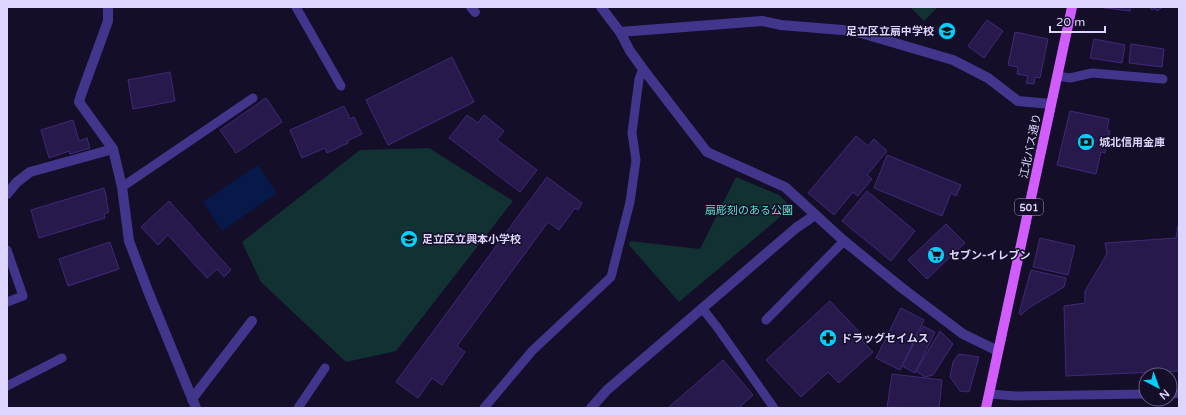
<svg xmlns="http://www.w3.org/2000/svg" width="1186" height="415" viewBox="0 0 1186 415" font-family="'Varela Round','Noto Sans JP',sans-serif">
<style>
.green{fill:#113133}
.water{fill:#061949}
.building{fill:#27194b;stroke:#402979}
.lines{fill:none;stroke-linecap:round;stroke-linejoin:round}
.service{stroke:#41368b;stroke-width:9}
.minor{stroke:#41368b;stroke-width:10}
.tertiary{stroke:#41368b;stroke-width:10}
.primary{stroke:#d15dff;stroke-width:10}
.labels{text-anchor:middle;stroke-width:3;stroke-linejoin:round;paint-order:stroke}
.shield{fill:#150e29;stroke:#a29abf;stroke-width:1}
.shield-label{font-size:10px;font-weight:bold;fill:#ded6ff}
.poi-label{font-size:11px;font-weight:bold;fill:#ded6ff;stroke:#150e29;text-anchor:start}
.street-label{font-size:11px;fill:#ded6ff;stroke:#150e29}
.park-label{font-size:11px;fill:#58e8d1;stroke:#150e29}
</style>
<rect width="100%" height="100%" fill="#150e29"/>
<g class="green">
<polygon points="910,7 938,7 924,21"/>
<polygon points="429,148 513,201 396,351 346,362 261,282 242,242 360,150"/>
<polygon points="736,177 779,195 787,203 779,218 679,302 629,245 630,241 700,249"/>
</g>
<polygon class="water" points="258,165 277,193 222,231 203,202"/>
<g class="building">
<polygon points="1097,7 1130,7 1130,11"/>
<polygon points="1150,7 1163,7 1157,11 1155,8 1152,10"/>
<polygon points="987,20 1003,31 984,58 968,46"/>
<polygon points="1015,32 1048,39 1040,78 1035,77 1034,84 1026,83 1028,76 1017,74 1018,67 1008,65"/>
<polygon points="1094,39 1125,45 1122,63 1090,58"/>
<polygon points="1131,44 1164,49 1162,67 1129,63"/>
<polygon points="452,57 474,102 388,145 366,100"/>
<polygon points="170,72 175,101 133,109 128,80"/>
<polygon points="266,98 282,122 236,153 220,130"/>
<polygon points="344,106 350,119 354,117 362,134 347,141 348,143 327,153 325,148 302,158 290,130"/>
<polygon points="1070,111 1109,119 1107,130 1110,131 1105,153 1101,152 1096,174 1057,165"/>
<polygon points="467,115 478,123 484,115 504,131 497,140 537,170 520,192 449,138"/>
<polygon points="73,120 79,141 87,138 90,148 70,154 69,151 49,158 41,130"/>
<polygon points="856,136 868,146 874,139 887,151 867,175 872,179 858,196 853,192 834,215 808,193"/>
<polygon points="887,155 961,185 956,196 951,193 942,216 874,188"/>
<polygon points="547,177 582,203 578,210 575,208 559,230 548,222 457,346 465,352 442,385 432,378 418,398 396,382"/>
<polygon points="104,188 107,199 106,199 109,212 104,214 105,218 39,238 31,210"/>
<polygon points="867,191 915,231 891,261 842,221"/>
<polygon points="169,201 231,270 224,277 217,269 207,278 168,235 158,245 141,227"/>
<polygon points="946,224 965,243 927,279 908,260"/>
<polygon points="1178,225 1179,225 1179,371 1066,376 1064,306 1085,303 1085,291 1107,254 1105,243 1176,238"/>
<polygon points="1040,238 1075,246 1068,275 1033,267"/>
<polygon points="110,242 119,269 68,286 59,259"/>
<polygon points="1031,270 1066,278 1064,287 1030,307 1021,315 1019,313"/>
<polygon points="830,301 865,338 862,341 873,352 839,383 828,372 801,397 766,360"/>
<polygon points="901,308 924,320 900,370 876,358"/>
<polygon points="923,326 935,332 915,373 902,366"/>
<polygon points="940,331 953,344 933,375 925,377 916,371"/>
<polygon points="959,354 979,357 969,392 960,391 950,377 953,362"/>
<polygon points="723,360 753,395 740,407 741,408 668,408"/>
<polygon points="892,374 942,380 939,408 887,408"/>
</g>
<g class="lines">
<g class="service">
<polyline points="296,7 341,86"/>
<polyline points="1057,76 1070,78 1092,73 1163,79"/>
<polyline points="122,187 253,98"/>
<polyline points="7,250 23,296 7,302"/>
<polyline points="702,308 717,327 774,408"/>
<polyline points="766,320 844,241"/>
<polyline points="7,386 62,358"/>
<polyline points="989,394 1016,396 1146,394"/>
<polyline points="1170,394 1179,393"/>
<polyline points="298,408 325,368"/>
<polyline points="484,408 532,351 611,277 630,202 636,160 632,133 639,79 643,69"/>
</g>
<g class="minor">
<polyline points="471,7 475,12"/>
<polyline points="601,7 620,32 630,51 643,69 707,152 785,187 844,241 902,288 963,334 998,351"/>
<polyline points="620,32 762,21 781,25 854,31 953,60 988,78 1018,101 1051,104"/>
<polyline points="7,194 17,182 30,172 113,149"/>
<polyline points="192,399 252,321"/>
</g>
<g class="tertiary">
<polyline points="108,7 108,21 81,95 79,102 113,149 122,187 129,241 148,291 196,408"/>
<polyline points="591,408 607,390 796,228 815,215"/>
</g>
<polyline class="primary" points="986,408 1072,7"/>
</g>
<defs>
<symbol id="school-disc" viewBox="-11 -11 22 22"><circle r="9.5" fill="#02cfff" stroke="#150e29"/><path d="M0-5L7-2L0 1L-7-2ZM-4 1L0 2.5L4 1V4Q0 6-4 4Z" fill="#111"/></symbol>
<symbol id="bank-disc" viewBox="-11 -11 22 22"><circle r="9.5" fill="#02cfff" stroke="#150e29"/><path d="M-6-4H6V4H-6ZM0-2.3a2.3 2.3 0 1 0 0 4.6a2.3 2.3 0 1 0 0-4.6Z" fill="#111"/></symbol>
<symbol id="supermarket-disc" viewBox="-11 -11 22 22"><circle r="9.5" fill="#02cfff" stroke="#150e29"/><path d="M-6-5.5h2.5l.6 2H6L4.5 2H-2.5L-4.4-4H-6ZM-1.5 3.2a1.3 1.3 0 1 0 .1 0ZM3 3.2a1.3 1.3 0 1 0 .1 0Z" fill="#111"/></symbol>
<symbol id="pharmacy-disc" viewBox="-11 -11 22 22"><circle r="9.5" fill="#02cfff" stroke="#150e29"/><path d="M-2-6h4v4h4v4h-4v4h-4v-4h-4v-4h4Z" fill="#111"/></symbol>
</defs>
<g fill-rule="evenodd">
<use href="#school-disc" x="937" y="21" width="20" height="20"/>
<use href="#bank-disc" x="1076" y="132" width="20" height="20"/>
<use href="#school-disc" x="399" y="229" width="20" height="20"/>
<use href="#supermarket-disc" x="926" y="245" width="20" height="20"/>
<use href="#pharmacy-disc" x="818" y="328" width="20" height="20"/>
</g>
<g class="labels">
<rect class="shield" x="1015" y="199" width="28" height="16" rx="3"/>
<g class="shield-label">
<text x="1029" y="211">501</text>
</g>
<g class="poi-label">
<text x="934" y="35" text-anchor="end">足立区立扇中学校</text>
<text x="1099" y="146">城北信用金庫</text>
<text x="422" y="243">足立区立興本小学校</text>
<text x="949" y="259">セブン-イレブン</text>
<text x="841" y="342">ドラッグセイムス</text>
</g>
<g class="street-label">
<text transform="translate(1030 146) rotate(-78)" y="4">江北バス通り</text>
</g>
<g class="park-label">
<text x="749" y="214">扇彫刻のある公園</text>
</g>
</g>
<rect width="1186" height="415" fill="none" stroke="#ded6ff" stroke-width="16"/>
<g transform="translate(1158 387) rotate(139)"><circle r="19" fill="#150e29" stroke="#655e7f"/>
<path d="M0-3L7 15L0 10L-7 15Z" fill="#02cfff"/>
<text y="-6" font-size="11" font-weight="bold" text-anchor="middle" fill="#ded6ff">N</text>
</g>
<path d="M1050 26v6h55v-6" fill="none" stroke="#ded6ff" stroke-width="2"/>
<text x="1056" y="26" font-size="12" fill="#ded6ff" stroke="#150e29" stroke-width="3" paint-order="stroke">20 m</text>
</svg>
